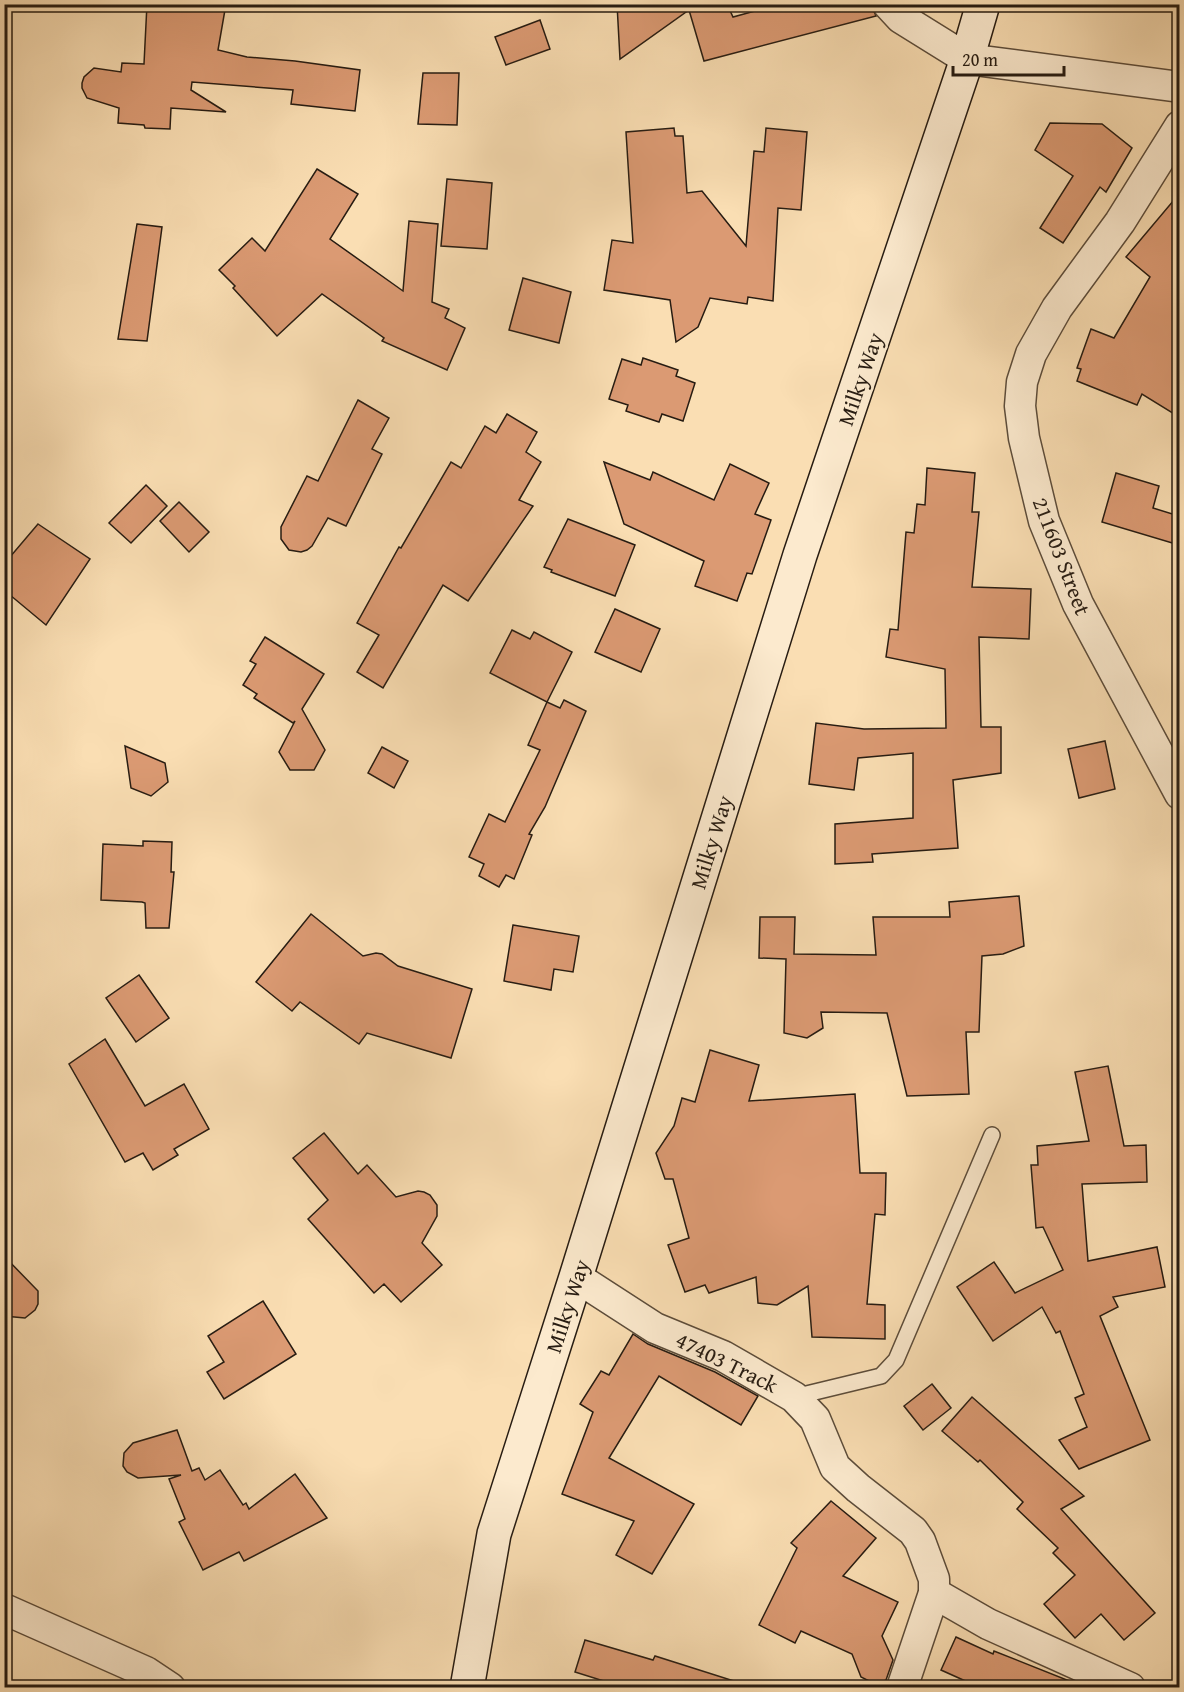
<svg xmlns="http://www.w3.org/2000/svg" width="1184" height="1692" viewBox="0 0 1184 1692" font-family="'Gentium Book Plus',serif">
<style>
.building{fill:#db9a73;stroke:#271c12;stroke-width:1.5}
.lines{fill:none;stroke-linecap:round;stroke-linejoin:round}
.lane-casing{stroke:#5c4c3a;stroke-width:18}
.street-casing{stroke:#5c4c3a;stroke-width:33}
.secondary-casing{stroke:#271c12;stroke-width:36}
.lane{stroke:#fceace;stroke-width:15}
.street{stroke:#fceace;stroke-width:30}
.secondary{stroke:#fceace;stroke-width:33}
.labels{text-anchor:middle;stroke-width:5;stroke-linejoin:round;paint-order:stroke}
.street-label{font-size:22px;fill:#271c12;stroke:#fceace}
</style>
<rect width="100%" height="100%" fill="#fadeb3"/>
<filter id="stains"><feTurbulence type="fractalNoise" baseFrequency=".00333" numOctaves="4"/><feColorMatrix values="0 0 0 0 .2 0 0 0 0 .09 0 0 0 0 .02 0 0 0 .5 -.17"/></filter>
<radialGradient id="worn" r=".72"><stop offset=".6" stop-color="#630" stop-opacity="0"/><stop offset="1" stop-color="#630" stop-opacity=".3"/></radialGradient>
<g class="building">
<polygon points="147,4 226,4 218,50 247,57 295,61 360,70 355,111 291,104 293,90 192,82 191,90 226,112 171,108 170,129 145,128 144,125 118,123 119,108 87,98 82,88 82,83 84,77 94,68 121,72 122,63 144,64"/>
<polygon points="617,4 727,4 733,17 780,4 871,4 876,16 704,61 689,10 620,59"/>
<polygon points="540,20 550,49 506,65 495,37"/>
<polygon points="423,73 459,73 457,125 418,124"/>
<polygon points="1050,123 1102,124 1132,148 1106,192 1100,187 1063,243 1040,228 1073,176 1035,150"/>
<polygon points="674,128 675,136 683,136 687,193 702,191 746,246 754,151 764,152 766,128 807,132 801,210 778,208 773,301 748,297 747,304 710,298 698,327 676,342 670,300 604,290 612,240 633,243 626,132"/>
<polygon points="317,169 358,194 330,239 403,291 409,221 438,224 432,302 449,309 445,318 465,328 447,370 382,341 384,338 322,294 277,336 233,288 235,286 219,270 252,238 265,251"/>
<polygon points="447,179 492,183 487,249 441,246"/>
<polygon points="1179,194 1179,417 1142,394 1137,405 1077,381 1081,369 1077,368 1091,329 1114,338 1150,277 1126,257"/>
<polygon points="137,224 162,227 147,341 118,339"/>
<polygon points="523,278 571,292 559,343 509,330"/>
<polygon points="643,358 678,370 676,376 695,383 683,421 662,414 659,422 626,411 628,405 609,399 622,359 641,365"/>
<polygon points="358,400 389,418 372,449 382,454 346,526 328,518 312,546 307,550 301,552 289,550 281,539 281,527 307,476 318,481"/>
<polygon points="507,414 537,432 526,452 541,462 519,500 533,506 468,601 443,585 383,688 357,672 379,635 357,623 399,547 401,548 451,462 461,468 485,426 496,433"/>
<polygon points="604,462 650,480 653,472 714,500 730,464 769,483 755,514 771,520 752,574 747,573 737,601 695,586 704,561 624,524"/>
<polygon points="927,468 975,473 972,512 979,512 972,587 1031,589 1029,639 979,637 981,727 1001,727 1001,773 953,780 958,848 872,854 873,862 835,864 835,824 913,818 913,753 858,758 854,790 809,784 816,723 864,729 946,728 945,669 886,657 890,629 898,630 906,532 914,533 917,504 925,505"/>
<polygon points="1116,473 1159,486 1153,508 1179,516 1179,545 1102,522"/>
<polygon points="146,485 167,506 131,543 109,523"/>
<polygon points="179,502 209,532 189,552 160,521"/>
<polygon points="568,519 635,545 615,596 551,572 552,570 544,567"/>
<polygon points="38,524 90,559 46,625 4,590 4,564"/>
<polygon points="615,609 660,629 641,672 595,652"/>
<polygon points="512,630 530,639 534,632 572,652 547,702 490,673"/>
<polygon points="265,637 324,674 302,709 325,750 314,770 290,770 279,752 295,721 293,723 254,698 257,694 243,685 256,664 250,661"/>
<polygon points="564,700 586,711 545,807 529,834 532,835 514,879 506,875 499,887 479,876 484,864 469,857 489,814 505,822 540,750 528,745 547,702 560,708"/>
<polygon points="1105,741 1115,789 1079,798 1068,749"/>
<polygon points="125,746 165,763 168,782 151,796 131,788"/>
<polygon points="382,747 408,761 394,788 368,773"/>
<polygon points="143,841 172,842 171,872 174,872 169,928 146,928 145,903 142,902 101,900 103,844 143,846"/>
<polygon points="1019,896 1024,946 1003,954 982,956 979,1032 966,1032 969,1094 907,1096 887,1013 821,1012 823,1028 807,1038 784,1033 786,959 759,958 760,917 795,917 794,954 876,955 873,917 950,917 949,902"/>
<polygon points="311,914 363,956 376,953 382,954 398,966 472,989 451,1058 367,1033 359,1044 300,1002 292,1011 256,982"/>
<polygon points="513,925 579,936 573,972 554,969 551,990 504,981"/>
<polygon points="139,975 169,1018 136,1042 106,998"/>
<polygon points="105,1039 145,1106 184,1084 209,1129 174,1149 178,1155 153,1170 143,1153 125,1162 69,1064"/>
<polygon points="710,1050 759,1065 749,1101 855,1094 860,1173 886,1173 885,1215 875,1214 867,1304 885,1305 885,1339 812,1337 808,1286 777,1305 758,1303 756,1277 709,1293 705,1285 685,1292 668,1245 689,1238 673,1179 665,1179 656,1153 674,1126 682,1098 695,1102"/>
<polygon points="1108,1066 1124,1146 1146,1145 1147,1182 1082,1184 1088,1261 1157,1247 1165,1287 1113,1297 1118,1307 1100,1316 1150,1440 1079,1469 1059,1440 1087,1427 1075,1398 1084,1394 1060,1331 1056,1333 1042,1307 993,1341 957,1287 994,1262 1015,1293 1063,1270 1043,1227 1036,1228 1031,1165 1038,1165 1037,1146 1089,1141 1075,1072"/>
<polygon points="324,1133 358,1174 367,1165 396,1197 418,1191 424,1192 430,1195 437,1205 437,1216 422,1243 442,1265 401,1302 384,1284 374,1293 308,1219 328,1200 293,1158"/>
<polygon points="4,1256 38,1291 38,1304 35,1310 25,1318 4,1316"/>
<polygon points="263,1301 296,1354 224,1399 207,1372 224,1362 208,1336"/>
<polygon points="633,1334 648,1344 715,1372 758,1396 741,1425 659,1376 609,1458 694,1504 652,1574 616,1555 634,1521 562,1494 593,1412 580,1404 601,1371 609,1375"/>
<polygon points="932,1384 951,1408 923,1430 904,1406"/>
<polygon points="972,1397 1084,1496 1061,1509 1155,1613 1124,1640 1101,1614 1075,1638 1044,1604 1075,1575 1053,1553 1058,1548 1017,1509 1023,1502 980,1460 978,1462 942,1431"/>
<polygon points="177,1430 192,1471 199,1468 205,1480 220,1470 243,1505 246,1503 249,1509 295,1474 327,1518 244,1561 239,1552 203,1570 179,1522 185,1519 169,1479 181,1475 138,1478 127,1472 123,1466 124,1453 133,1443"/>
<polygon points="831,1501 876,1538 843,1576 898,1602 882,1636 893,1660 886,1680 877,1685 861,1677 852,1654 801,1631 795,1643 759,1625 797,1548 791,1543"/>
<polygon points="956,1637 993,1654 994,1651 1082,1686 1082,1688 981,1688 941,1670"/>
<polygon points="585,1640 653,1660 655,1656 734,1681 733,1688 626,1688 575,1672"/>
</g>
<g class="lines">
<defs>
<polyline id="lane" points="794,1397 881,1376 896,1360 992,1135"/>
<g id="street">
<polyline points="888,4 901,18 967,59 1180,87"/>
<polyline points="1180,126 1120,222 1057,308 1031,354 1022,382 1020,406 1024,438 1044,521 1078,604 1180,794"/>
<polyline points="576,1277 655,1328 723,1356 794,1397 815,1419 835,1467 858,1488 913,1531 920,1541 934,1579 934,1593 902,1688"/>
<polyline points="934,1593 988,1624 1130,1688"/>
<polyline points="4,1609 146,1672 170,1688"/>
</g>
<polyline id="secondary" points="467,1688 494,1534 576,1277 800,555 967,59 983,4"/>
</defs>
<use href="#lane" class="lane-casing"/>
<use href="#street" class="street-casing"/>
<use href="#secondary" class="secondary-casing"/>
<use href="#lane" class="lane"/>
<use href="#street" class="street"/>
<use href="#secondary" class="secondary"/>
</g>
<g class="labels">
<g class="street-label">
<text transform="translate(860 379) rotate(-71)" y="8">Milky Way</text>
<text transform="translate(1062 556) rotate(69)" y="8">211603 Street</text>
<text transform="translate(711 842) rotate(-73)" y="8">Milky Way</text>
<text transform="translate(567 1306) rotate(-72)" y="8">Milky Way</text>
<text transform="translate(727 1362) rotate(26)" y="8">47403 Track</text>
</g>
</g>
<rect width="1184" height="1692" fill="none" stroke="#fadeb3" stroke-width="24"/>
<rect x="6" y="6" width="1172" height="1680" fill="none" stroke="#271c12" stroke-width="3"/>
<rect x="12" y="12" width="1160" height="1668" fill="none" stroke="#271c12" stroke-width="1.5"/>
<path d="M953 66v9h111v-9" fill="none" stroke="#271c12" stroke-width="3"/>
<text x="962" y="66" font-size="18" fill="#271c12" stroke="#fceace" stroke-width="4.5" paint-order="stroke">20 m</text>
<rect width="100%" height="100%" filter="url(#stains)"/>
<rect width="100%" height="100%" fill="url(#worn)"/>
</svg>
